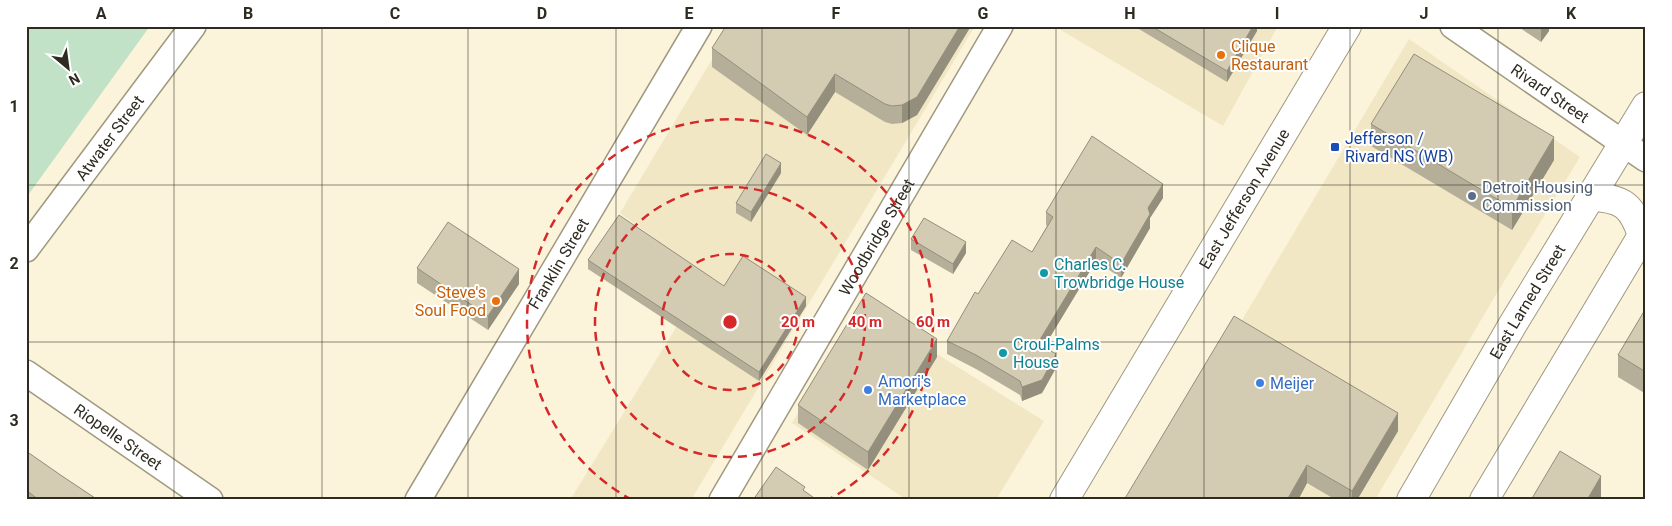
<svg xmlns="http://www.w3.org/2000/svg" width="1672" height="526" viewBox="0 0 1672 526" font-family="Roboto,sans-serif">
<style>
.built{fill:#f1e7c5}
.green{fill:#c2e2c8}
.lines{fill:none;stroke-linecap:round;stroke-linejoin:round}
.minor-casing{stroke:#a09980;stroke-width:28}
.tertiary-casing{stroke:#a09980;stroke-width:30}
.secondary-casing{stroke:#a09980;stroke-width:30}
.minor{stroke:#fff;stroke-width:25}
.tertiary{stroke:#fff;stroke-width:28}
.secondary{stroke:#fff;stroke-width:28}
.wall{fill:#b5af99}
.shaded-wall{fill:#948e7d}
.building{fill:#d3cbb2;stroke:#948e7d}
.grid{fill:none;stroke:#2e2b21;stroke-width:1;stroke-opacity:0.55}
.ring{fill:none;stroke:#d62828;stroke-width:2.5;stroke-dasharray:9 6}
.food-dot{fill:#e8710a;stroke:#fff;stroke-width:2}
.transit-dot{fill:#1a4fb4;stroke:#fff;stroke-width:2}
.service-dot{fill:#5c6f8a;stroke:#fff;stroke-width:2}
.culture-dot{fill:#0f9aa8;stroke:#fff;stroke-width:2}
.shop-dot{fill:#3f7fe0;stroke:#fff;stroke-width:2}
.labels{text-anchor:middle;stroke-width:4;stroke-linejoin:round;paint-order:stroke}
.food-label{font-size:16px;fill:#c56008;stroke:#fff;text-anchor:start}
.street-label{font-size:16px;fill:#2e2b21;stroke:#fff}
.transit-label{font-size:16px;fill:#164399;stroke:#fff;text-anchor:start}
.service-label{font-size:16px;fill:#4e5e75;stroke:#fff;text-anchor:start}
.culture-label{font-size:16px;fill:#0d838f;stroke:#fff;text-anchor:start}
.shop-label{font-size:16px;fill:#366cbe;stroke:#fff;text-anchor:start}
.centre{fill:#d62828;stroke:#fff;stroke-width:2.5}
.ring-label{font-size:15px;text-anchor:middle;font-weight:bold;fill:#d62828;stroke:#fff;stroke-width:4;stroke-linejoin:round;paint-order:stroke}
.neatline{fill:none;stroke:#2e2b21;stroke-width:2}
.grid-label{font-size:16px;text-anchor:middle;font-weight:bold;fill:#2e2b21}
</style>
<rect width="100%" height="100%" fill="#fcf4da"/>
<g class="built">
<polygon points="732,26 975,26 691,500 570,500 707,277 620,213"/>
<polygon points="1054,26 1278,26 1223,126"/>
<polygon points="1409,39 1580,157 1494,298 1375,500 1135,500"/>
<polygon points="862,307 1044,421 996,500 907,500 792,423"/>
</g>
<polygon class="green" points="26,26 150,26 26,198"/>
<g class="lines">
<defs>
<g id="minor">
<path id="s1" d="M1453,26L1646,159"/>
<path id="s2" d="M26,249L193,26"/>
<path id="s3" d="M26,373L210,500"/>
<path id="s4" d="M418,500L699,26"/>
<path id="s5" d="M722,500L1000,26"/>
</g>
<g id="tertiary">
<path d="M1591,197C1622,198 1632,205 1642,235"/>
<path id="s6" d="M1411,500L1513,324L1646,106"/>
<polyline points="1484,500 1646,229"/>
</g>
<g id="secondary">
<path id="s7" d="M1064,500L1347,26"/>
</g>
</defs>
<use href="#minor" class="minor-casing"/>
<use href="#tertiary" class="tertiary-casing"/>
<use href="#secondary" class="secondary-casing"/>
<use href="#minor" class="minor"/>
<use href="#tertiary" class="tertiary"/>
<use href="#secondary" class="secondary"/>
</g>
<g class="wall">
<polygon points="971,26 917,115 902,123 892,124 885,122 835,92 807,135 712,67 712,48"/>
<polygon points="1134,26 1257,26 1257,31 1227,82"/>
<polygon points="1517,26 1549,26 1549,31 1541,42"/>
<polygon points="1371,124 1554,160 1512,230 1371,146"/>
<polygon points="781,173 751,222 736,213 736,203"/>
<polygon points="1163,198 1150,218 1150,228 1121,278 1096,261 1044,347 1056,368 1042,393 1022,401 1020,395 976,369 947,354 947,341 978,294 1032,252 1047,226 1046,225 1046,212"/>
<polygon points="911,239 966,253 953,274 911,250"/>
<polygon points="588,260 724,286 806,306 759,381 588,269"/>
<polygon points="417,268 519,284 488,330 417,283"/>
<polygon points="1646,308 1646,394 1618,377 1618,355"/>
<polygon points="937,357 868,470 798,423 798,405"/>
<polygon points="1398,431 1357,500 1336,500 1307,483 1298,500 1124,500"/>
<polygon points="26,444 26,451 62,476 98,500 26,500"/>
</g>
<g class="shaded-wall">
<polygon points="960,26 971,26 917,115 902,123 902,105"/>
<polygon points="1253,26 1257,26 1257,31 1227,82 1227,71"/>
<polygon points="1541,26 1549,26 1549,31 1541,42"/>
<polygon points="835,74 835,92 807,135 807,117"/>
<polygon points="1554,137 1554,160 1512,230 1512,208"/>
<polygon points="781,163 781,173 751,222 751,212"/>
<polygon points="1163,184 1163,198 1150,218 1150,228 1121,278 1121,264 1148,208"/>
<polygon points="966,242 966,253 953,274 953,264"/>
<polygon points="1096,247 1096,261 1038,357 1038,343"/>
<polygon points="519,269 519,284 488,330 488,316"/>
<polygon points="806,297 806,306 759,381 759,372"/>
<polygon points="937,339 937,357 868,470 868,452"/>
<polygon points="1056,354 1056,368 1042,393 1022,401 1022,387"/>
<polygon points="1398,413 1398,431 1357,500 1352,500 1352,491"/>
<polygon points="1307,465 1307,483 1298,500 1287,500"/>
<polygon points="1601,476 1601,498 1600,500 1587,500"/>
</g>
<g class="building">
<polygon points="726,26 960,26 917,97 902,105 892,106 885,104 835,74 807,117 712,48"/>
<polygon points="1151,26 1253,26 1227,71"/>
<polygon points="1414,54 1554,137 1512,208 1371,124"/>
<polygon points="1092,136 1163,184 1148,208 1150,214 1121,264 1096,247 1038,343 1056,354 1042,380 1022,387 1020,381 976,355 947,341 975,292 978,294 1012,240 1032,252 1053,217 1046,212"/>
<polygon points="766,154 781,163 751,212 736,203"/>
<polygon points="619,215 724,286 743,256 806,297 759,372 588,260"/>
<polygon points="924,218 966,242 953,264 911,239"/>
<polygon points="448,222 519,269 488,316 417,268"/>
<polygon points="866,293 937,339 868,452 798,405"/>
<polygon points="1646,308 1646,372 1618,355"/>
<polygon points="1234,316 1398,413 1352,491 1307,465 1287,500 1124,500"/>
<polygon points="26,451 62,476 98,500 39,500 26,490"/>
<polygon points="1560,451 1601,476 1587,500 1531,500"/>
<polygon points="776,467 805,487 803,490 817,500 753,500"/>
</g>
<path class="grid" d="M174,26V500M322,26V500M468,26V500M616,26V500M762,26V500M909,26V500M1056,26V500M1204,26V500M1350,26V500M1498,26V500M26,185H1646M26,342H1646"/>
<g class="ring">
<circle cx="730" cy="322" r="68"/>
<circle cx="730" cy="322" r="135"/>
<path d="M632 500A203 203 0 1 1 828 500"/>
</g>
<g class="food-dot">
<circle cx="1221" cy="55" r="5"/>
<circle cx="496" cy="301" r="5"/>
</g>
<rect class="transit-dot" x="1330" y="142" width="10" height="10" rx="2.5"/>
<circle class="service-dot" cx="1472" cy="196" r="5"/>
<g class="culture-dot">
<circle cx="1044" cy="273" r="5"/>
<circle cx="1003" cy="353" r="5"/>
</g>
<g class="shop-dot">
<circle cx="1260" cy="383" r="5"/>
<circle cx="868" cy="390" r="5"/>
</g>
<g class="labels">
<g class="food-label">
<text x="1231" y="52">Clique<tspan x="1231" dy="18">Restaurant</tspan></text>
<text x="486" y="298" text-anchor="end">Steve's<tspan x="486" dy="18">Soul Food</tspan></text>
</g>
<g class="street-label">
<text dy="6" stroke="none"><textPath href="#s1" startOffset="118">Rivard Street</textPath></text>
<text dy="6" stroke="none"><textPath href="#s2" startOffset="139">Atwater Street</textPath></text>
<text dy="6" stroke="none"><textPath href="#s7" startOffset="351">East Jefferson Avenue</textPath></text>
<text dy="6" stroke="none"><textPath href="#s5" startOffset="305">Woodbridge Street</textPath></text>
<text dy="6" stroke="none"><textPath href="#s4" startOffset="275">Franklin Street</textPath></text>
<text dy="6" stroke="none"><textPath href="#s6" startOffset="230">East Larned Street</textPath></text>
<text dy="6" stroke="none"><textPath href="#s3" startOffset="112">Riopelle Street</textPath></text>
</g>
<g class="transit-label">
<text x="1345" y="144">Jefferson /<tspan x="1345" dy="18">Rivard NS (WB)</tspan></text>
</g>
<g class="service-label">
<text x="1482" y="193">Detroit Housing<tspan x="1482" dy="18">Commission</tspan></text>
</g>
<g class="culture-label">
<text x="1054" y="270">Charles C.<tspan x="1054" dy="18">Trowbridge House</tspan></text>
<text x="1013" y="350">Croul-Palms<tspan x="1013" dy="18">House</tspan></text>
</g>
<g class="shop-label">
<text x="878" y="387">Amori's<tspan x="878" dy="18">Marketplace</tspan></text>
<text x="1270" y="389">Meijer</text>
</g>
</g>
<circle cx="730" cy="322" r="8" class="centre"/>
<g class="ring-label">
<text x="798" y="327">20 m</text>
<text x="865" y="327">40 m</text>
<text x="933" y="327">60 m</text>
</g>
<rect width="1672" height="526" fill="none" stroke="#ffffff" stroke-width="55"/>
<g transform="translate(68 68) rotate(151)" stroke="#ffffff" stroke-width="4" paint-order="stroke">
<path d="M0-4L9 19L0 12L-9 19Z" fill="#2e2b21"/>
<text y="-8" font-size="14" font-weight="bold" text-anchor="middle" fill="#2e2b21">N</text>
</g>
<rect x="28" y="28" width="1616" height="470" class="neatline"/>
<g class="grid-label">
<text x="101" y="19">A</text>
<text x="248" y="19">B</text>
<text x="395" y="19">C</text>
<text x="542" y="19">D</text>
<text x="689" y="19">E</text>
<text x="836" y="19">F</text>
<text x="983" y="19">G</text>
<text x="1130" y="19">H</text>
<text x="1277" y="19">I</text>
<text x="1424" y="19">J</text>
<text x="1571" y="19">K</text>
<text x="14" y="112">1</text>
<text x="14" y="269">2</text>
<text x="14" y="426">3</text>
</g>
</svg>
